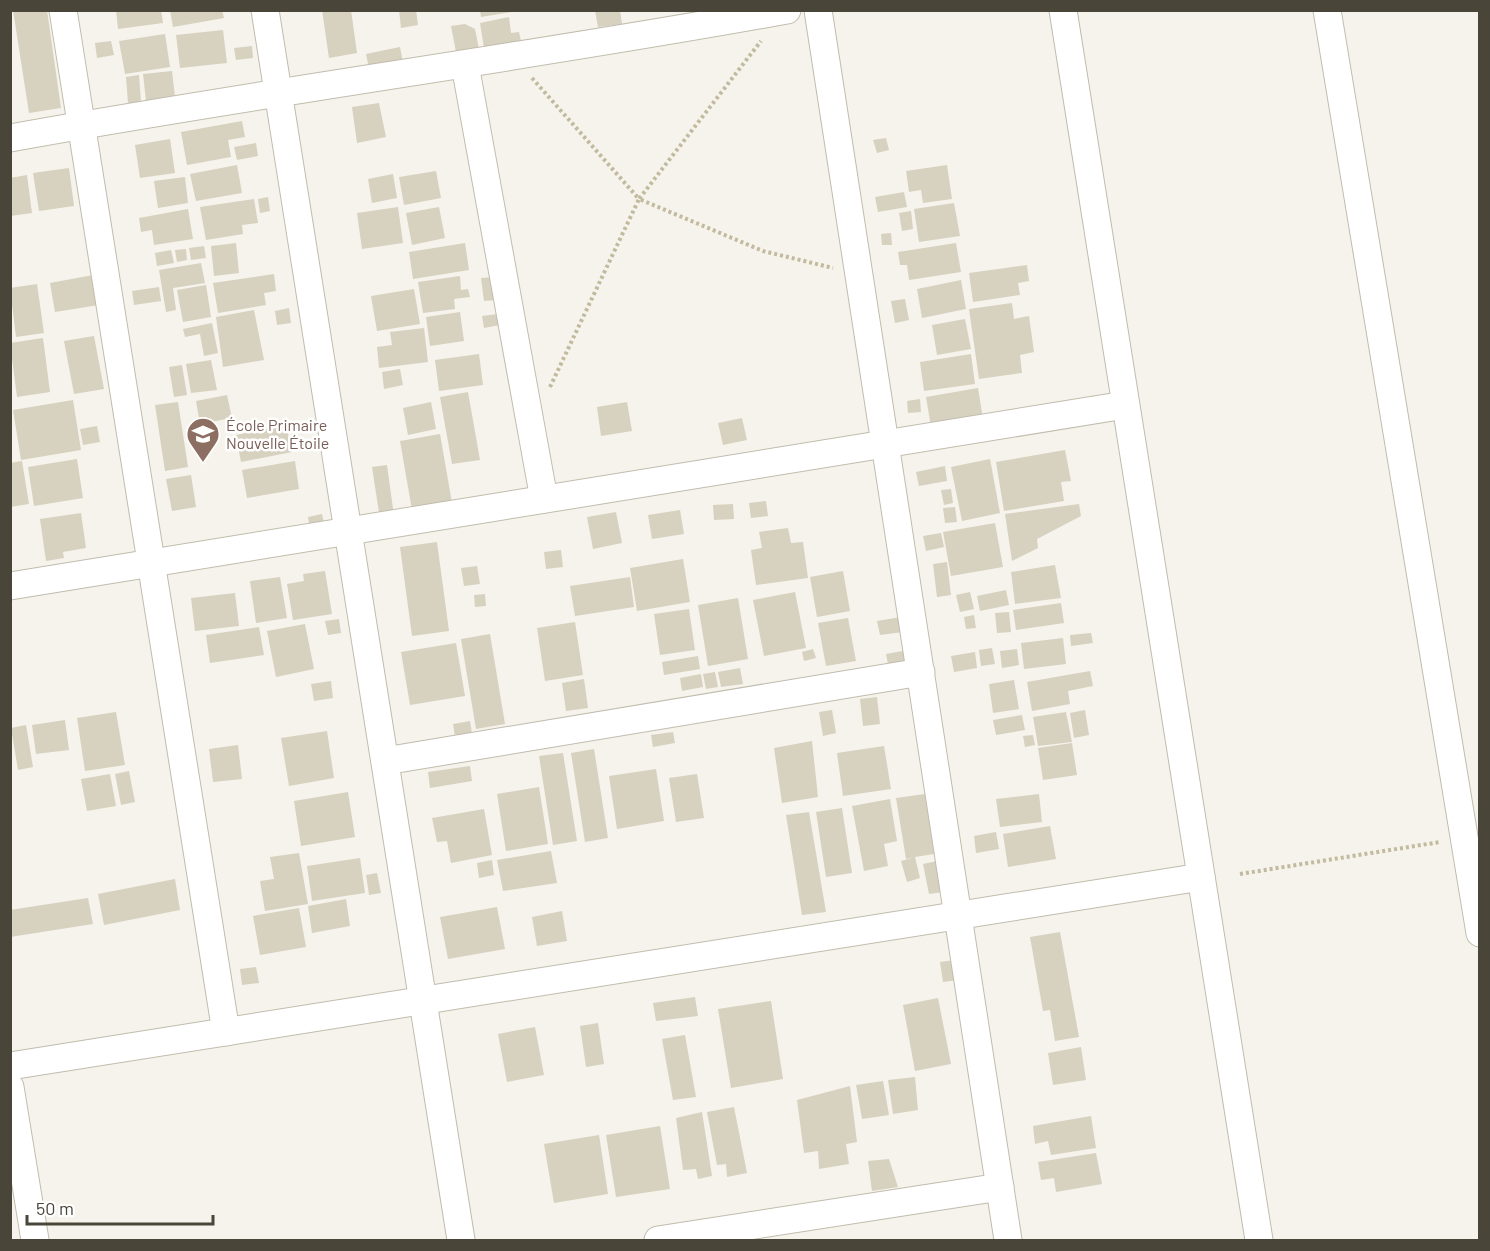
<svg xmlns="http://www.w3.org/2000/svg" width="1490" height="1251" viewBox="0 0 1490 1251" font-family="Barlow,sans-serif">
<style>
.building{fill:#d7d1c0}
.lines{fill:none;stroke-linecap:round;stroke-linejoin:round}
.minor-casing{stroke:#c1bcad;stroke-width:29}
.path{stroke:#c2ba9e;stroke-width:4;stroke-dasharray:3 3;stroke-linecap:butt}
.minor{stroke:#fff;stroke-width:27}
.labels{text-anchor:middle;stroke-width:5;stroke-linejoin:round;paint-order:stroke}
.education-label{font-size:16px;fill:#785e54;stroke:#fff;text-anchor:start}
</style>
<rect width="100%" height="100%" fill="#f5f3eb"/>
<g class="building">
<polygon points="13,10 47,10 61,108 29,113"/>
<polygon points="116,10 161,10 163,23 118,29"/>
<polygon points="170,10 222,10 224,18 173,27"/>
<polygon points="322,10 351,10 357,53 329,58"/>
<polygon points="399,10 416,10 418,25 401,28"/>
<polygon points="480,10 512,10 512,12 481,17"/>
<polygon points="595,10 620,10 622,24 598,27"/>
<polygon points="509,17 511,33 519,32 521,41 484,48 480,23"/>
<polygon points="465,24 475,29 479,49 456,52 451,26"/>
<polygon points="223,30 227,63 180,68 176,35"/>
<polygon points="165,34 170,67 125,74 119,41"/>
<polygon points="111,41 114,55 97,58 95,43"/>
<polygon points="252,46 253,58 236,60 234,48"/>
<polygon points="400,47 403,63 369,69 366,54"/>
<polygon points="172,71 175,97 146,101 143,74"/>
<polygon points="139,75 141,102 128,103 126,77"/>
<polygon points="379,103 386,137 357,143 352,107"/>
<polygon points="242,121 245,137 228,140 231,157 187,165 181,132"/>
<polygon points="886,138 889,150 877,153 873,140"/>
<polygon points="170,139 175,173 140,178 135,145"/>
<polygon points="256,143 258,156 237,160 234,147"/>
<polygon points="237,165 242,193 196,201 190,174"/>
<polygon points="947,165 952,199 923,203 921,190 909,192 906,171"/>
<polygon points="69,168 74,206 39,211 33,173"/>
<polygon points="436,171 441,198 404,205 399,177"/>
<polygon points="393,174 397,198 372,203 368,179"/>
<polygon points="27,175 32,213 10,216 10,178"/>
<polygon points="185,177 188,203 158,208 154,181"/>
<polygon points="904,192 907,207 878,212 875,197"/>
<polygon points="268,197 270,211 260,213 258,199"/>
<polygon points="254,199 258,223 242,225 243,234 206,240 200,207"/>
<polygon points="954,203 960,236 919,242 914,209"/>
<polygon points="398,207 403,243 362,249 357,213"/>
<polygon points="439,207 445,238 412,245 406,213"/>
<polygon points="188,209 193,239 154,245 152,230 141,232 139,218"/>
<polygon points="911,211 913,229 902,231 899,213"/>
<polygon points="891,233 892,245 882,245 881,234"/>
<polygon points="236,243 239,273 214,276 211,246"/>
<polygon points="465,243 469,270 413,279 409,252"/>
<polygon points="956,243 961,272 909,280 907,265 900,265 898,252"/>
<polygon points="204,246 206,258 191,260 189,248"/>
<polygon points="186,249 187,260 177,262 175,250"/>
<polygon points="171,250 174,263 157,266 155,253"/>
<polygon points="201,263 205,283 173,288 176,310 166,312 159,270"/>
<polygon points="1027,265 1029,281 1018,283 1020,295 973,302 969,273"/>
<polygon points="274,274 276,291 264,293 266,305 218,313 213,283"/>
<polygon points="93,275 99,305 55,312 50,283"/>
<polygon points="460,276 461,290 468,289 470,297 454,299 455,309 423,313 418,282"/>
<polygon points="494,277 497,300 484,301 481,278"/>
<polygon points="961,280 966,309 922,318 917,289"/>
<polygon points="37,284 44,333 16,337 10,288"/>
<polygon points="206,285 211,317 183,322 177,290"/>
<polygon points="159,287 161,301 134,305 132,291"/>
<polygon points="414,289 420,324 377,331 371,296"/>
<polygon points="905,299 909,320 895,323 891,301"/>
<polygon points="1012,303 1014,319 1029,316 1034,352 1020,355 1022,373 979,379 969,309"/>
<polygon points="289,308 291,323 277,325 275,311"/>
<polygon points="254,310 264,360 223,367 216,317"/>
<polygon points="460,312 464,341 430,346 426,317"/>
<polygon points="498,314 500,325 484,328 482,316"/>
<polygon points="965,319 971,349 937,355 932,325"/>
<polygon points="212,323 218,353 204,356 200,334 185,337 183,329"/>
<polygon points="424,328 428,362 379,368 377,347 392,345 390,332"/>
<polygon points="94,336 104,389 74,394 64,341"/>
<polygon points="43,338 50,392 17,397 10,343"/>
<polygon points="479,354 483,385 439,391 435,360"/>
<polygon points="971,354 975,384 924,391 920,362"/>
<polygon points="211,360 217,390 191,393 186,364"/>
<polygon points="182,365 187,395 174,397 169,367"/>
<polygon points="400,369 403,385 384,389 382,372"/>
<polygon points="978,388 983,419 931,427 926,397"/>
<polygon points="468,392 480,460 452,464 440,397"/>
<polygon points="227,395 232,418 200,424 196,401"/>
<polygon points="920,399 921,412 908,413 907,401"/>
<polygon points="73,400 81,450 21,460 13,410"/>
<polygon points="178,402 188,467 165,471 155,405"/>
<polygon points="431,402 436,429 408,435 403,408"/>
<polygon points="627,402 632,431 601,436 597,407"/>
<polygon points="742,418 747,440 723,445 718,423"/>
<polygon points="286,425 292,452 241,462 236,435"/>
<polygon points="97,426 100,442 83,445 80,429"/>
<polygon points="440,434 452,503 412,510 400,441"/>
<polygon points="1065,450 1071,481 1061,482 1064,501 1004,511 996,462"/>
<polygon points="77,459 83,498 34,506 28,467"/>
<polygon points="990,459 1000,513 962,521 951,467"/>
<polygon points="22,461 29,504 10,507 10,463"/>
<polygon points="295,461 299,489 247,498 242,470"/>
<polygon points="387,465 394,516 380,519 372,467"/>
<polygon points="945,466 947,481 919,486 916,472"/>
<polygon points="191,475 196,507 172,511 166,479"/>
<polygon points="951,489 953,503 944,505 941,490"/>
<polygon points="766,501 768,516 751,518 749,503"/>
<polygon points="733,504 734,519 714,520 713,505"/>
<polygon points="1079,504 1081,516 1037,539 1038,548 1012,561 1005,514"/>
<polygon points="955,507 957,522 945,523 943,508"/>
<polygon points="680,510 684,534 652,539 648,515"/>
<polygon points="616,512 622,543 593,549 587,517"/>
<polygon points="81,513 86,548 63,552 64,558 46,561 40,519"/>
<polygon points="322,514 325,528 310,531 308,517"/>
<polygon points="995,523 1003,567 951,576 943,532"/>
<polygon points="788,528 791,543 803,542 808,578 756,585 751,550 762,548 759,532"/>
<polygon points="941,533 944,547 926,551 923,536"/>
<polygon points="437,542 449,631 412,636 400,547"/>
<polygon points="561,550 563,567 546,569 544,552"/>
<polygon points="683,559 690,602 637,611 630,568"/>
<polygon points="947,562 951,595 937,597 933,564"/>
<polygon points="1055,565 1061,598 1015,604 1011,572"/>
<polygon points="477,566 480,584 464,586 461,568"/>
<polygon points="325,571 332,614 293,620 287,584 304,581 303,574"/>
<polygon points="843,571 850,611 817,617 810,577"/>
<polygon points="280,577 287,618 256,623 250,581"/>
<polygon points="630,577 634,607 575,616 570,586"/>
<polygon points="1006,590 1009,605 980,611 977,596"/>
<polygon points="795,592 806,648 764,656 753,600"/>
<polygon points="970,592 974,609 960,612 956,595"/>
<polygon points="235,593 239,626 195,631 191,598"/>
<polygon points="485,594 486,606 475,607 474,595"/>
<polygon points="738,598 748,659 708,666 698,605"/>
<polygon points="1061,603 1064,623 1016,630 1013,610"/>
<polygon points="689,609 695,650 660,655 654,614"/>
<polygon points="1009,612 1011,632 997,633 995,613"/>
<polygon points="974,615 976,628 966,629 964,617"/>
<polygon points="901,617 903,632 880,635 877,621"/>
<polygon points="848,618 856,661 826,666 818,623"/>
<polygon points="339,619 341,633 328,635 325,621"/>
<polygon points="575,622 583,675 545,681 537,628"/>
<polygon points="305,624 314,669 276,677 267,631"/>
<polygon points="259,627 264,655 210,663 206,635"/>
<polygon points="1091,633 1093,643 1071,646 1070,635"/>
<polygon points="490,634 505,724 476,729 461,639"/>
<polygon points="1063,638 1066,664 1024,669 1021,643"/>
<polygon points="456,643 465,696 410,705 401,652"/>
<polygon points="992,648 995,664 981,666 979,650"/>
<polygon points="813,649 816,658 804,661 802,652"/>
<polygon points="1017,649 1019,665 1002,668 1000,651"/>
<polygon points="908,650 909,660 888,664 886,654"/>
<polygon points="975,652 977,668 954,672 951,656"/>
<polygon points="698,656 700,669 664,675 662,662"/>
<polygon points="740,668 743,684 721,687 718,672"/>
<polygon points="1090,671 1093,686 1068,691 1070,704 1032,711 1027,682"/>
<polygon points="715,672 718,687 706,689 703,674"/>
<polygon points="701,674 703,687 682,691 680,678"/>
<polygon points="584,679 588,708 566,711 562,683"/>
<polygon points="1014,680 1019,709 993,713 989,684"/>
<polygon points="331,681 333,698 314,701 311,684"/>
<polygon points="877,697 880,724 863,726 860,699"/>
<polygon points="832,710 836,733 823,736 819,712"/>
<polygon points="1085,710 1089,735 1074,738 1070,713"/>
<polygon points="116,712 125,765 85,771 77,718"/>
<polygon points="1066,712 1072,742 1038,746 1033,717"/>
<polygon points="1022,715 1025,730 996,735 993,720"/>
<polygon points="65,720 69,750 36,754 32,725"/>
<polygon points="470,721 473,740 456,743 453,724"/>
<polygon points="26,725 33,767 18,770 11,728"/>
<polygon points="327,731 334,778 289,786 281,738"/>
<polygon points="673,732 675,743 653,747 651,735"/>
<polygon points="1033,735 1035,745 1025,747 1023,736"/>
<polygon points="812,741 818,797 782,803 774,748"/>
<polygon points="1072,743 1077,775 1043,780 1038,748"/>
<polygon points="238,745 242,779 213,782 209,749"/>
<polygon points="884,746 891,789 843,796 837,753"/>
<polygon points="594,749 608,838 585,842 571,753"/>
<polygon points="563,753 577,841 553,845 539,756"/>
<polygon points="470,766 472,781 430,788 428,772"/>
<polygon points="656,769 664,821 617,829 609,776"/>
<polygon points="129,771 135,802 121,805 115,774"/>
<polygon points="110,774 116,806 87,811 81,779"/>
<polygon points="697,774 704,818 676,822 669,778"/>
<polygon points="539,787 548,844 506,851 497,794"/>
<polygon points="348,792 355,837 301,846 294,801"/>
<polygon points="925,794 934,854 915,857 920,878 907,882 901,861 915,857 906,859 896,798"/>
<polygon points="1039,794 1042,822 1000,827 996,799"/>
<polygon points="890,799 897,841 884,844 888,866 864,871 852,806"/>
<polygon points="842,808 852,873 826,877 816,812"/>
<polygon points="484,809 492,855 451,863 447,841 437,842 432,818"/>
<polygon points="809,812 826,912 802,915 786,815"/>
<polygon points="1050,826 1056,859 1008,867 1003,834"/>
<polygon points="996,832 999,849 976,853 974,836"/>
<polygon points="551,851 557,883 503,891 497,860"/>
<polygon points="299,853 308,904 265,911 260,881 274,879 270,857"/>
<polygon points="360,858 365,893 312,901 307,866"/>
<polygon points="492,860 494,875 479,878 477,863"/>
<polygon points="937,861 943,892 929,894 923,864"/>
<polygon points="377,873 381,893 369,895 366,875"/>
<polygon points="175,879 180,910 104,925 98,894"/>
<polygon points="88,898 93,924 10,937 10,910"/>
<polygon points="346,899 350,926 312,933 308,906"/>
<polygon points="497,907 505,949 448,959 440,917"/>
<polygon points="299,908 306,947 260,955 253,916"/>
<polygon points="562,911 567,941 537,946 532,917"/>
<polygon points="1060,932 1079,1037 1055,1041 1050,1010 1043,1011 1030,937"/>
<polygon points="955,960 958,980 943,982 940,962"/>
<polygon points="256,967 259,983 242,985 240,969"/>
<polygon points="695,997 698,1016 656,1021 653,1003"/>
<polygon points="938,998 951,1064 915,1071 903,1005"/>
<polygon points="771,1001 783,1079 731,1088 718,1009"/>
<polygon points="598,1023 604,1064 586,1067 580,1026"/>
<polygon points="535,1027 544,1075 507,1082 498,1034"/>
<polygon points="685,1035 696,1097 673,1100 662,1039"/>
<polygon points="1081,1047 1086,1080 1053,1085 1048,1053"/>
<polygon points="915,1077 918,1110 893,1114 888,1080"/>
<polygon points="883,1081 889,1115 862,1119 856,1085"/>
<polygon points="850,1086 857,1142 846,1144 849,1164 819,1169 818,1151 804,1153 797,1100"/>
<polygon points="734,1107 747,1173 727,1177 726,1164 717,1165 707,1112"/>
<polygon points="702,1112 712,1176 698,1179 696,1169 683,1170 676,1118"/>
<polygon points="1091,1116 1096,1148 1051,1155 1048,1141 1035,1144 1033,1126"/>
<polygon points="660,1126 670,1189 616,1197 606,1135"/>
<polygon points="599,1135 608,1194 554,1203 544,1144"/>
<polygon points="1096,1153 1102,1184 1056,1192 1054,1178 1041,1180 1038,1162"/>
<polygon points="889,1159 898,1187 872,1191 868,1161"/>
</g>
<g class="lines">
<defs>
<g id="minor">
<polyline points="63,10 226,1032"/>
<polyline points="265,10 461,1240"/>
<polyline points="818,10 1008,1240"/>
<polyline points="1063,10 1259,1240"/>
<polyline points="1327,10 1480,933"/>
<polyline points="465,65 544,499"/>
<path d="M10,138C269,91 529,57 787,10"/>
<polyline points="10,586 1125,405"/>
<polyline points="385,761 921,672"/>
<polyline points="10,1066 1201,877"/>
<polyline points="10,1087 35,1240"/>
<polyline points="658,1240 1000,1187"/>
</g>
</defs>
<use href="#minor" class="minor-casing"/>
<g class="path">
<polyline points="532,78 639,199 761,41"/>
<polyline points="550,387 639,199 763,251 833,268"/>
<polyline points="1240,874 1440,842"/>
</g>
<use href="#minor" class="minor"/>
</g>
<defs>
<symbol id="school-pin" viewBox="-11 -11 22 30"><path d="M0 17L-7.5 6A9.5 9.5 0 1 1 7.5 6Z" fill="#8d6e63" stroke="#fff"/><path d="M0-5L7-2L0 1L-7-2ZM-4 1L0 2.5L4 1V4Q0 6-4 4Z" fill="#fff"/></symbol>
</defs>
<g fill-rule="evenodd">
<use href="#school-pin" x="184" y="415" width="38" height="52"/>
</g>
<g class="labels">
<g class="education-label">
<text x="226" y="431">École Primaire<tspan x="226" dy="18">Nouvelle Étoile</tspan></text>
</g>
</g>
<rect width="1490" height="1251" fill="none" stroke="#494538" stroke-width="24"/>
<path d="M27 1215v9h186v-9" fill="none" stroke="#494538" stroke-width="3"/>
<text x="36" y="1215" font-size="18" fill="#494538" stroke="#ffffff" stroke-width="4.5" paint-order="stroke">50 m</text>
</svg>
